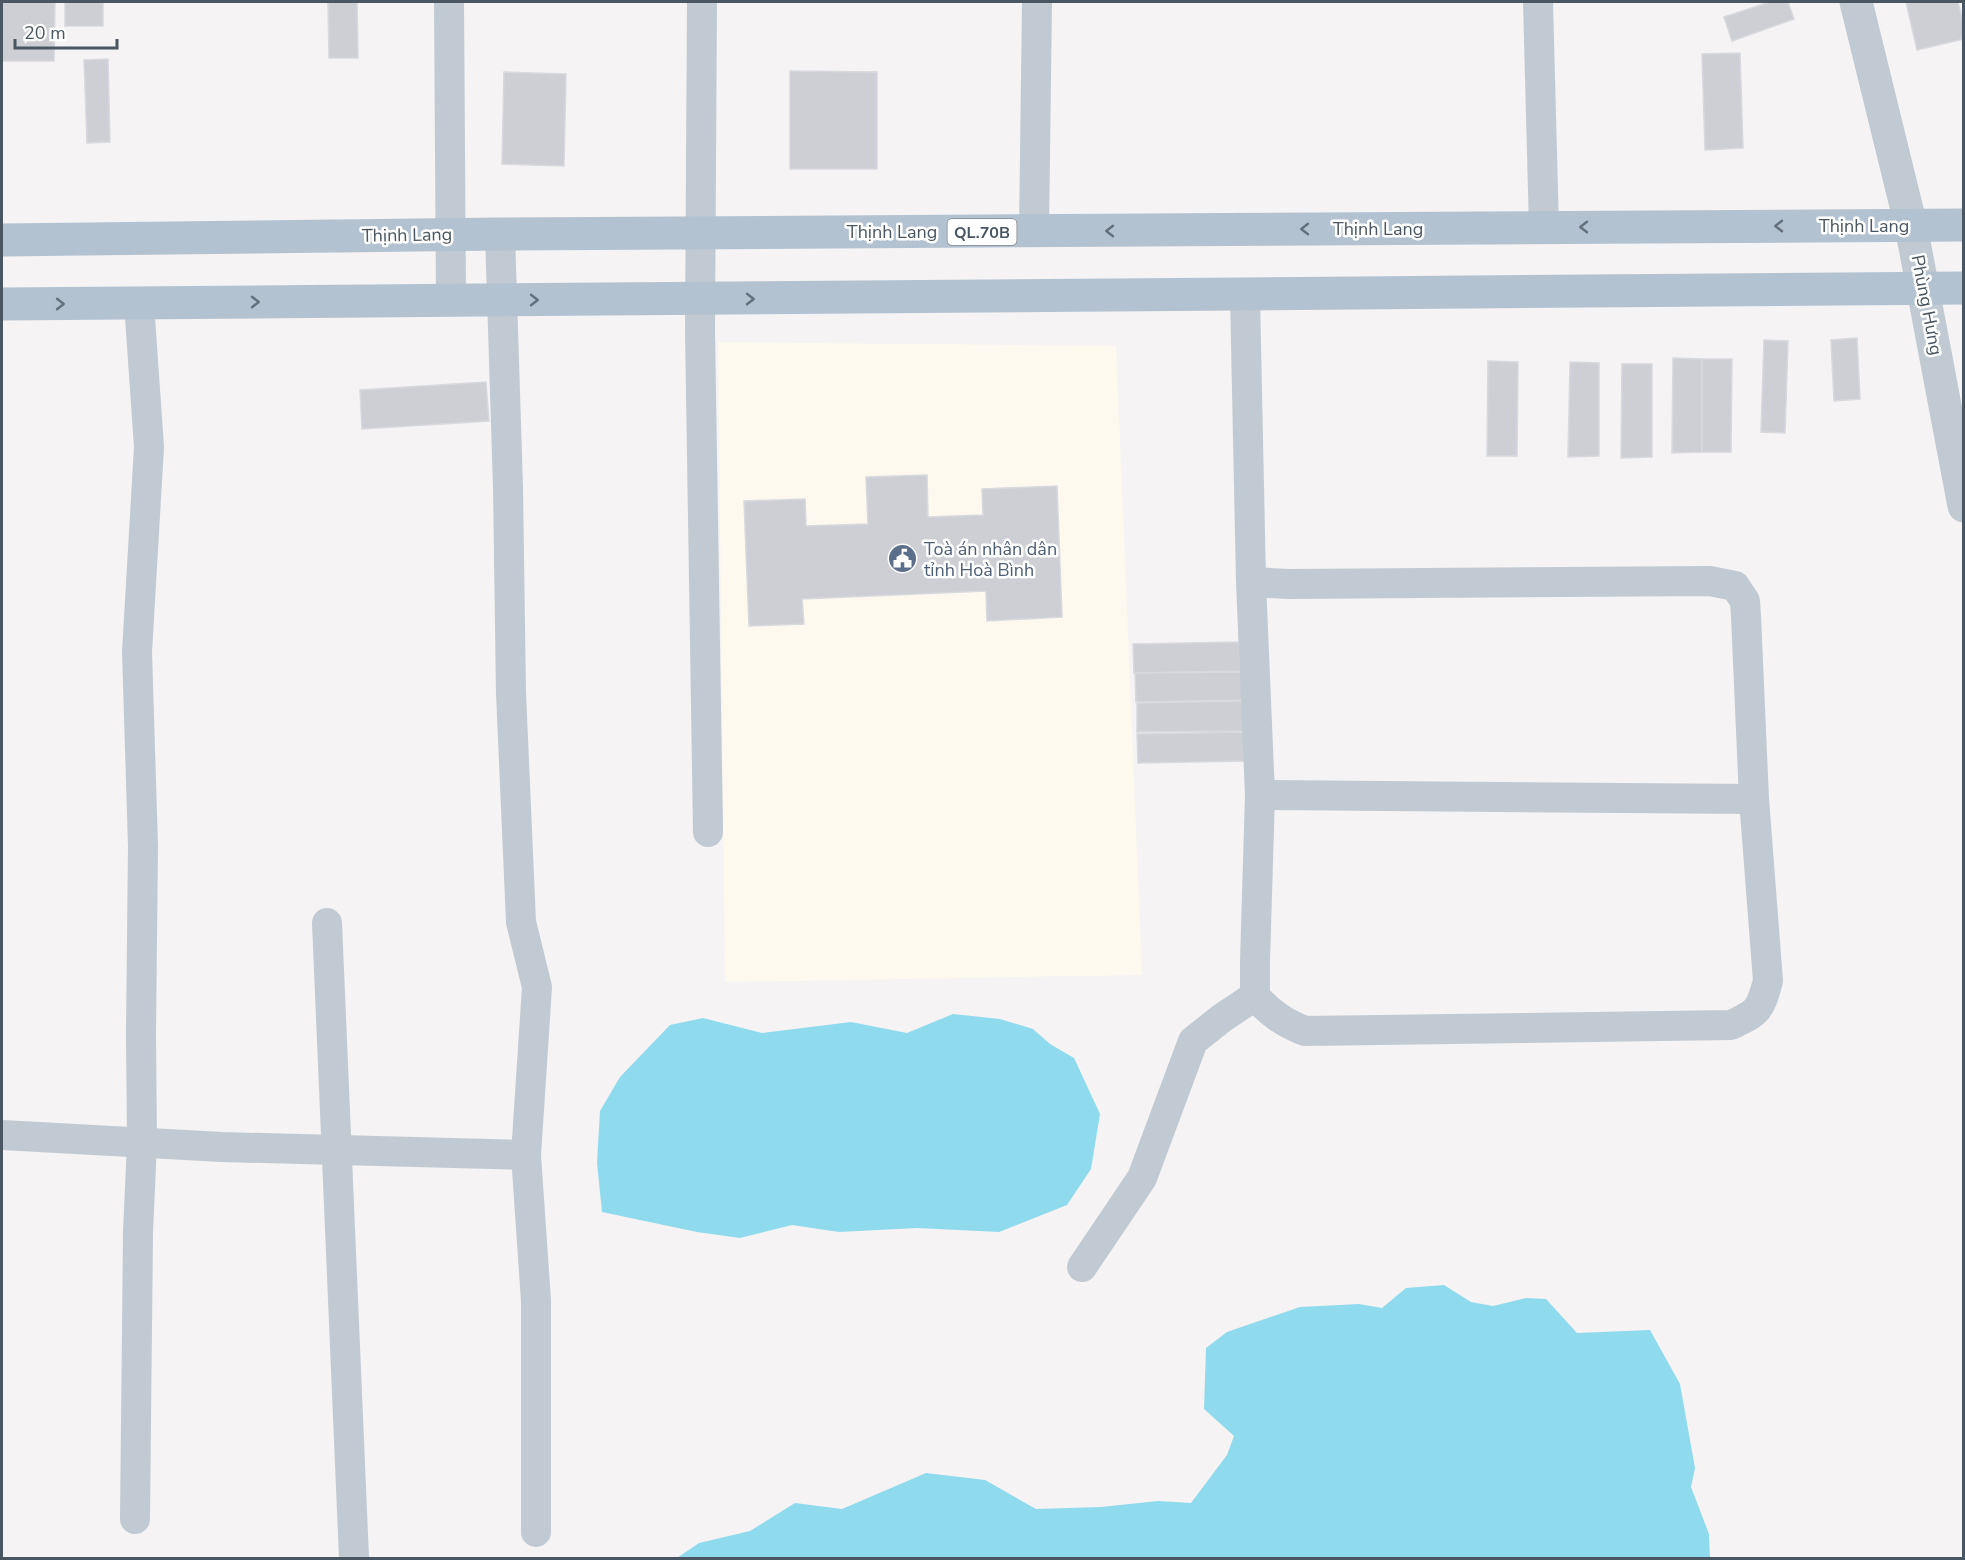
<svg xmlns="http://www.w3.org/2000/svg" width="1965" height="1560" viewBox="0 0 1965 1560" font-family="'Nunito Sans',sans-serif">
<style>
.commercial{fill:#fdf9ef}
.water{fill:#90daee}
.building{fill:#cdcfd5;stroke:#d7d9de;stroke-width:1.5}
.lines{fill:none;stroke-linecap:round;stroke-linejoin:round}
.minor{stroke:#c1cad2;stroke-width:30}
.tertiary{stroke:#c1cad2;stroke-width:33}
.primary{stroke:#b3c2d1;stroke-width:33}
.oneway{stroke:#64717d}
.labels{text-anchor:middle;stroke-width:5;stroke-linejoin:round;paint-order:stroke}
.shield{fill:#fff;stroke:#808990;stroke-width:1.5}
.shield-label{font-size:16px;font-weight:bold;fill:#4a5661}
.street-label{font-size:18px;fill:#4a5661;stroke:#fff}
.service-label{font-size:18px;fill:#4e5e75;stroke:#fff;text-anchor:start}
</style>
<rect width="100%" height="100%" fill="#f5f3f3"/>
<polygon class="commercial" points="718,342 1116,346 1142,975 725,982"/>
<g class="water">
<polygon points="953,1014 1000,1019 1033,1029 1050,1044 1074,1058 1100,1114 1091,1169 1067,1205 999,1232 917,1228 839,1232 792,1225 740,1238 697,1232 602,1212 597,1163 600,1111 620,1077 670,1025 703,1018 762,1033 851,1022 907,1033"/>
<polygon points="1444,1285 1471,1302 1493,1306 1526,1298 1546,1299 1577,1333 1650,1330 1680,1384 1695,1468 1691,1487 1709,1534 1710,1558 677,1558 699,1543 750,1531 795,1503 842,1509 926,1473 985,1480 1036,1509 1101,1507 1158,1501 1191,1503 1227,1455 1234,1436 1204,1409 1206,1348 1227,1332 1300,1307 1359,1304 1382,1308 1406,1288"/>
</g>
<g class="building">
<polygon points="2,2 55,2 54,61 2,61"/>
<rect x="65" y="2" width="38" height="24"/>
<polygon points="328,2 357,2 358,58 329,58"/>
<polygon points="1770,2 1788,2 1794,19 1732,41 1724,17"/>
<polygon points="1906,2 1958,2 1964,26 1964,39 1917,50"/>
<polygon points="1740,53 1743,148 1705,150 1702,54"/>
<polygon points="108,59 110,142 87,143 84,60"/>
<polygon points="790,71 877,72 877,169 790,169"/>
<polygon points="504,72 566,74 564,166 502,164"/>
<polygon points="1857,338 1860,399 1834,401 1831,340"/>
<polygon points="1764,340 1788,341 1785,433 1761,432"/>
<polygon points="1673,358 1702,359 1702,452 1672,453"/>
<polygon points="1702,359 1732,359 1731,452 1702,452"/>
<polygon points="1488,361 1518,362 1517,456 1487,456"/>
<polygon points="1570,362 1599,363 1599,456 1568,457"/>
<polygon points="1622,364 1652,364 1652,457 1621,458"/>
<polygon points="486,382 489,421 362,429 360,390"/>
<polygon points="927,475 928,517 983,515 982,489 1057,486 1062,617 987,621 986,591 802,599 804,624 749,626 744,501 805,499 806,526 868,524 866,477"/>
<polygon points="1239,642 1240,671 1134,673 1133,644"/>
<polygon points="1242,672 1242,700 1136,702 1135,673"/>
<polygon points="1244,701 1244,731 1137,732 1137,703"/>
<polygon points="1244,732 1245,761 1138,763 1137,734"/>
</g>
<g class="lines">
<g class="minor">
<polyline points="449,2 451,301"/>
<polyline points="702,2 700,330 708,832"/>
<polyline points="1538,2 1544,228"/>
<polyline points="1034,231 1037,2"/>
<polyline points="500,234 508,487 511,693 521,922 537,987 526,1155 536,1301 536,1532"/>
<path d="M1245,295L1251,582L1260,795L1255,961V996C1270,1013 1284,1023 1305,1031L1731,1025C1759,1012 1760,1010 1768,981L1754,799L1746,616L1745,601L1735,586L1710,581L1288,584L1251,582"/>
<polyline points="1260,795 1754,799"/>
<polyline points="327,923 354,1558"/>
<polyline points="2,1135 222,1147 526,1155"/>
<polyline points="1082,1267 1142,1178 1193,1041 1222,1018 1255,996"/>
<polyline points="135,1519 138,1232 142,1143 141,1033 143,846 137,652 149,447 139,303"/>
</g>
<polyline class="tertiary" points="1856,2 1911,226 1964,506"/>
<g class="primary">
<polyline points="2,240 500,234 1964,225"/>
<polyline points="2,304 1964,288"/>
</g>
</g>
<defs><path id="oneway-chevron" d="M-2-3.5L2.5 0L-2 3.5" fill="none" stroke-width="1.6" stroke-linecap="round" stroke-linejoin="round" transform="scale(1.5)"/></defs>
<g class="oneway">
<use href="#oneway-chevron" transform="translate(1779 226) rotate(180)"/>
<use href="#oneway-chevron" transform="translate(1584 227) rotate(180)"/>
<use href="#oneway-chevron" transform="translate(1305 229) rotate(180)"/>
<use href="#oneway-chevron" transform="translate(1110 231) rotate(180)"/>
<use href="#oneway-chevron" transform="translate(750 299)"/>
<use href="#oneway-chevron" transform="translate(534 300)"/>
<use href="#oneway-chevron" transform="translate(255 302)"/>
<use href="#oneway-chevron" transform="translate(60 304)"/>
</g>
<defs>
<symbol id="civic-disc" viewBox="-11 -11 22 22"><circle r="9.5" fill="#5c6f8a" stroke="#fff"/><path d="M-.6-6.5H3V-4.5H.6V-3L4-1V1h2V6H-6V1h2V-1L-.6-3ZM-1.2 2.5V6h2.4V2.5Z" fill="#fff"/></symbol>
</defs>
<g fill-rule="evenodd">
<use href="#civic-disc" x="886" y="542" width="33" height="33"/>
</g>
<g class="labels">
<rect class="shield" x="947.5" y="219" width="69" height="26" rx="4.5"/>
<g class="shield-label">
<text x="982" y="238">QL.70B</text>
</g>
<g class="street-label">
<text x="1864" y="232">Thịnh Lang</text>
<text x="1378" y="235">Thịnh Lang</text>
<text x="892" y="238">Thịnh Lang</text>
<text transform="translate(407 235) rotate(-1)" y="6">Thịnh Lang</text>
<text transform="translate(1927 305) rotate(79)" y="6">Phùng Hưng</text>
</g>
<g class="service-label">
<text x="924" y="555">Toà án nhân dân<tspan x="924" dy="21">tỉnh Hoà Bình</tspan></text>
</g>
</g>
<rect width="1965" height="1560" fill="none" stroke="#4a5661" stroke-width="6"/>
<path d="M15 39v9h102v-9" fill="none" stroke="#4a5661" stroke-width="3"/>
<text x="24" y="39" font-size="18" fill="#4a5661" stroke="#ffffff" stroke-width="4.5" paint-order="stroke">20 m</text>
</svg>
